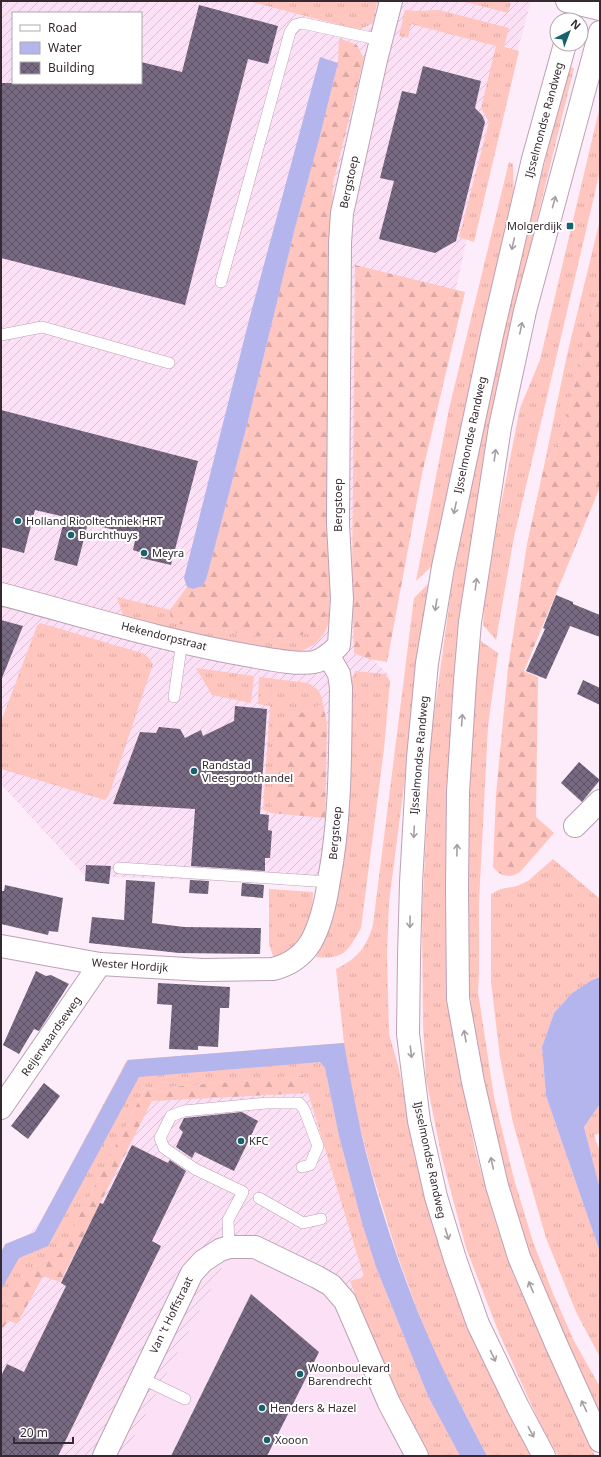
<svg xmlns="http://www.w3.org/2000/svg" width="601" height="1457" viewBox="0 0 601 1457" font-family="'Noto Sans',sans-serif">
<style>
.built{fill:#fce0f5}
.industrial{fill:url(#industrial-furrows);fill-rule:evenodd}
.grass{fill:url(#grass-tufts)}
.forest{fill:url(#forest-firs)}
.water{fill:#b5b5ee}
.building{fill:url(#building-cross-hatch)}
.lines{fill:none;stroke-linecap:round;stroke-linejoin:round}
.lane-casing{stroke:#bca1b5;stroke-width:12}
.street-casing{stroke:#bca1b5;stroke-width:24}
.secondary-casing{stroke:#bca1b5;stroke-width:24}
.lane{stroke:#fff;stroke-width:11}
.street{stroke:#fff;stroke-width:22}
.secondary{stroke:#fff;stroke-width:22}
.oneway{stroke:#a49fa3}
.poi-dot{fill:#16636d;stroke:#fff;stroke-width:1.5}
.labels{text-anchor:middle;stroke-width:4;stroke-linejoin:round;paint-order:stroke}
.street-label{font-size:11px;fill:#352a32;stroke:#fff}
.poi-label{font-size:11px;fill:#352a32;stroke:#fff;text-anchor:start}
</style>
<defs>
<pattern id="industrial-furrows" width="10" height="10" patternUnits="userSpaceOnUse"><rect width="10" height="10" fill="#fce0f5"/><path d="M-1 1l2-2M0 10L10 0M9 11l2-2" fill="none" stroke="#d9c0d2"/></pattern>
<pattern id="grass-tufts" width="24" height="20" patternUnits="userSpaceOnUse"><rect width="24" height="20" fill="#ffc5bf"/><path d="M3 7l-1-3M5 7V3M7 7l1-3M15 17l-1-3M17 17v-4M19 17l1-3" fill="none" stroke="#dba9a5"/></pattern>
<pattern id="forest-firs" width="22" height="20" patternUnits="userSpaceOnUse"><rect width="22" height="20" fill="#ffc5bf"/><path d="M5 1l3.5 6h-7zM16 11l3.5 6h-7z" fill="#dba9a5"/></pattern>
<pattern id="building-cross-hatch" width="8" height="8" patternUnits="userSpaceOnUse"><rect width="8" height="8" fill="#766981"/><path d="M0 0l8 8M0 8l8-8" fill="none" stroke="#5c5264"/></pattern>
</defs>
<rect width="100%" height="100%" fill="#fdecf9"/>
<polygon class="built" points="228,1256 246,1256 322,1292 395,1288 471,1456 124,1456"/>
<g class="industrial">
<path d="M1,1H531L471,220L374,661L389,675L356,886L85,876L1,784ZM13,13H141V83H13Z"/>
<polygon points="328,1055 395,1288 361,1292 322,1292 246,1256 228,1256 124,1456 1,1456 1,1276 13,1253 173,1066"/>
</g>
<g class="grass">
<polygon points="248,1 377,1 377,3 373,23 359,30"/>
<polygon points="462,1 503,1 511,3 508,13"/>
<polygon points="405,10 417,11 439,10 509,28 504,47 519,51 474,242 459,237 489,122 481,108 496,46 411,24 408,38 399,36"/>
<polygon points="568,67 574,68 499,374 497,407 462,614 451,707 449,824 452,1016 455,1047 476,1154 498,1230 514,1276 595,1456 558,1456 540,1424 499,1333 466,1248 442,1158 426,1079 423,1023 422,914 431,737 452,584 492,380"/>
<polygon points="600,106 600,171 514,537 496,640 483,625 484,607 496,530 520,408 540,360"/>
<polygon points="509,162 513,164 514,205 434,564 416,581 449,409"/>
<polygon points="600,220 600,287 589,322 562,437 544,466 567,355"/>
<path d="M429,583L417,655L411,732L389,902L387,953L389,1034L398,1065L424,1188L533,1456H487L451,1386L428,1338L412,1296L397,1254L370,1166L361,1131L325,1068L339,1136L362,1223L376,1267L428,1396L460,1456H428L407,1418L382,1364L350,1281L364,1277L303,1076L145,1089L59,1255L33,1267L22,1277L1,1316V1252L5,1244L35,1232L127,1060L344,1043L336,969C358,958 366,948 373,925L414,598Z"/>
<polygon points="330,584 329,623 323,635 315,644 302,651 288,652 221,645 124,619 117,597 170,610 171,622 194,627 281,639 326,613"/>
<polygon points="40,623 145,654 153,664 109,795 105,800 1,769 1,722 37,626"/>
<polygon points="478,639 498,653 488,726 479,902 479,973 478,992 494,1097 514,1179 533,1242 552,1291 574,1341 600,1387 600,1414 549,1302 533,1263 518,1219 510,1194 492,1124 473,1022 469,984 467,946 468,791"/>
<polygon points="196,668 254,676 251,703 212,695"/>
<path d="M355,671L385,674L390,681L384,749L361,928C348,951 344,960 316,957L323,940L351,706L352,680Z"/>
<path d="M259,677L307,683C318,687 321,693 323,704L278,722L271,813L263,810L270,706L258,704Z"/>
<polygon points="553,859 600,899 600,977 592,980 572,993 554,1013 542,1047 546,1096 600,1252 600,1357 577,1314 546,1238 513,1123 500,1057 491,982 491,894 501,889 517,886 528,881"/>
<path d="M269,889L313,892C313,909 307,936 294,948C289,953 280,956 274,959L269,944Z"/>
<polygon points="600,1104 600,1133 594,1135 600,1152 600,1189 584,1127"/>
</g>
<g class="forest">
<polygon points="339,38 357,45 364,59 333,183 330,254 330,584 326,613 322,625 312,631 298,636 281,639 194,627 171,622 170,610 187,587 193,589 202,586 206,580 246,429 295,228 320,136 338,63"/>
<polygon points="355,265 465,292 422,474 387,662 369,659 354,653 352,582"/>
<path d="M600,287V487L524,671L538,677L536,817L554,833L521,871C511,879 501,877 493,867L496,795L508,668L527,544L544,466L562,437L589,322Z"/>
<polygon points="323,704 327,724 325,818 271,813 278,722"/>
<polygon points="303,1076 308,1093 152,1101 60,1282 43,1276 17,1324 8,1320 1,1331 1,1316 22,1277 33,1267 59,1255 145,1089"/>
</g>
<g class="water">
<polygon points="320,57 338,63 320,136 295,228 246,429 206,580 202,586 193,589 187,587 184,578 249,320"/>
<polygon points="600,977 600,1104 584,1127 600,1189 600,1252 546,1096 542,1047 554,1013 572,993 592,980"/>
<path d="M344,1043C349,1073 355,1103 361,1132C374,1187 392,1245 412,1297C433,1352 460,1404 487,1456H460L428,1396L376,1267L362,1223L339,1136L325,1068L320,1062L139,1077L48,1246L19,1258L1,1290V1252L6,1244L35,1232L128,1060Z"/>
</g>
<g class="building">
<polygon points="199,5 278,26 268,64 248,59 185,305 1,258 1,83 141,83 141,62 182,72"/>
<polygon points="423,66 481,81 475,108 482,115 485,122 456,241 435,253 379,239 394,181 380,178 402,91 416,94"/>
<polygon points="1,410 198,461 171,565 141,558 142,553 133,550 136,536 88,523 77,566 54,560 65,517 35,510 24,553 1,547"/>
<polygon points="556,595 573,602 573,604 600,615 600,637 570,626 546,679 526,671 545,629 543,628"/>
<polygon points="1,620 23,626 2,678 1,678"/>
<polygon points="583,680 600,688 600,705 577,694"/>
<polygon points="235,706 267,709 260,814 269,815 268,830 272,831 270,858 265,858 265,871 191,866 195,809 113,804 140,732 156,733 159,727 180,729 185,738 201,730 203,736 234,721"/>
<polygon points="579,762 600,780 582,802 561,783"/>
<polygon points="86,865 111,866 109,884 85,881"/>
<polygon points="126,880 155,882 152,923 184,927 261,928 260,954 179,953 89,943 92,917 124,920"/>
<polygon points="190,880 209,881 208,894 189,893"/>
<polygon points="242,883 264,885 263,898 241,896"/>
<polygon points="5,885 63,898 58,932 49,931 48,935 1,924 1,891 4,891"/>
<polygon points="36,971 46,976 51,975 69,984 39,1031 34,1029 19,1054 3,1045"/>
<polygon points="158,983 230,987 229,1008 220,1008 218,1047 198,1046 198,1050 169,1049 172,1005 157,1004"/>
<polygon points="44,1083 60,1096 28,1139 11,1126"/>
<polygon points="242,1112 258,1121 234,1171 195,1152 192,1158 176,1147 183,1132 179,1128 184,1118"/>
<polygon points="132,1145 168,1163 170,1160 186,1171 152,1241 161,1246 58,1456 1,1456 1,1376 7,1364 24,1372 66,1286 61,1283 100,1203 103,1204"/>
<polygon points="251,1294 319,1352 267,1456 171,1456"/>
</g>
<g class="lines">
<defs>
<g id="lane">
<polyline points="221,282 290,32 295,25 302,23 381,40"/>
<polyline points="1,335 42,327 169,363"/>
<polyline points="174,697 182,641"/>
<polyline points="119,868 329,882"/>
<polyline points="259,1198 303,1223 321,1219"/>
<polyline points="229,1247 228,1220 243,1192 195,1169 164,1148 160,1138 171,1116 184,1111 266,1103 299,1103 304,1109 318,1146 310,1165 302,1167"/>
<polyline points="141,1378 185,1399"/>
</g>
<g id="street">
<path d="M1,594C84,616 167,642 251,656C268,659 297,665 314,662C324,660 332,652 339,645L342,599L338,524L340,243L342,213L376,60L391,1"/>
<polyline points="575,826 600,801"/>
<path d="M1,946L100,964L203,970L273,969C289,965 302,957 311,942C321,924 326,901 329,880C341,817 340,752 341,688L339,674L328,655"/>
<polyline points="1,1108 100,964"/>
<polyline points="104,1456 192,1273 203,1261 220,1250 229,1247 255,1247 317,1277 331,1285 345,1301 389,1403 417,1456"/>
</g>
<g id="secondary">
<polyline points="567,1 600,9"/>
<polyline points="600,32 525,311 500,427 470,622 465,681 458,792 457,889 458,999 473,1082 497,1186 519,1257 557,1346 600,1441"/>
<polyline points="544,1456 518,1407 478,1324 455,1259 436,1197 419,1121 408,1034 409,957 411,883 418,758 427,663 443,567 492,335 533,159 565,44"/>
</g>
</defs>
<use href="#lane" class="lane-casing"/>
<use href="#street" class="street-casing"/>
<use href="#secondary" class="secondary-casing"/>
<use href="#lane" class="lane"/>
<use href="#street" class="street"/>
<use href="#secondary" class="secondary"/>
</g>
<defs><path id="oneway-shaft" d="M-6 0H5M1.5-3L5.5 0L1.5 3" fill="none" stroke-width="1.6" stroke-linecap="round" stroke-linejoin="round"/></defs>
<g class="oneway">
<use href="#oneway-shaft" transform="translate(554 202) rotate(-75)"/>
<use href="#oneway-shaft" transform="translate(513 244) rotate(103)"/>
<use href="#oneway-shaft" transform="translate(521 328) rotate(-78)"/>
<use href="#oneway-shaft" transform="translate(495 455) rotate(-82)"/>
<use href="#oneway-shaft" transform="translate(455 508) rotate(102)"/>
<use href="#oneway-shaft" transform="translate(476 584) rotate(-82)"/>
<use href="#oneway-shaft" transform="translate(436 605) rotate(99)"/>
<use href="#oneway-shaft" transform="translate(462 720) rotate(-86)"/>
<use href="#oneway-shaft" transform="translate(414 832) rotate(93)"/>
<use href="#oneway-shaft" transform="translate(457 850) rotate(-89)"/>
<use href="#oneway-shaft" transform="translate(410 922) rotate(91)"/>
<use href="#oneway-shaft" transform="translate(465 1036) rotate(-100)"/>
<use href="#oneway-shaft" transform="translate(411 1052) rotate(83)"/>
<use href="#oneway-shaft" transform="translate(492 1163) rotate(-103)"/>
<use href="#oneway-shaft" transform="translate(447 1234) rotate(73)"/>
<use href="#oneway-shaft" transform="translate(531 1287) rotate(-113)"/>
<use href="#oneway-shaft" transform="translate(493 1356) rotate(65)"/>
<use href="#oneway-shaft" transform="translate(584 1406) rotate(-115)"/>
<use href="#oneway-shaft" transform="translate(531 1432) rotate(62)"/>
</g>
<g class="poi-dot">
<rect x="566" y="222" width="8" height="8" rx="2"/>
<circle cx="18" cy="521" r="4"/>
<circle cx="71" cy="535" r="4"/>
<circle cx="144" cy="553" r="4"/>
<circle cx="194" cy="771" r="4"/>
<circle cx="241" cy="1141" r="4"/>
<circle cx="300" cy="1374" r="4"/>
<circle cx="262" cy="1408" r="4"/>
<circle cx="267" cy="1440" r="4"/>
</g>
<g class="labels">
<g class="street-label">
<text transform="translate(544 120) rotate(-75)" y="4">IJsselmondse Randweg</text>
<text transform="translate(349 182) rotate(-78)" y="4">Bergstoep</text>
<text transform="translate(470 435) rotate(-78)" y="4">IJsselmondse Randweg</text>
<text transform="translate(338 505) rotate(-90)" y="4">Bergstoep</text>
<text transform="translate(164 636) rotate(14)" y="4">Hekendorpstraat</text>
<text transform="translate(419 755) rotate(-85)" y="4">IJsselmondse Randweg</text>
<text transform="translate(335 833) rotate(-85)" y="4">Bergstoep</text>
<text transform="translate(130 965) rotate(4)" y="4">Wester Hordijk</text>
<text transform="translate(51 1036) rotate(-55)" y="4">Reijerwaardseweg</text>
<text transform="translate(430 1160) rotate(78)" y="4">IJsselmondse Randweg</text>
<text transform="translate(171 1315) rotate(-64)" y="4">Van 't Hoffstraat</text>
</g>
<g class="poi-label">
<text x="562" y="230" text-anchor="end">Molgerdijk</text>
<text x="26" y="525">Holland Riooltechniek HRT</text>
<text x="79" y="539">Burchthuys</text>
<text x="152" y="557">Meyra</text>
<text x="202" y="769">Randstad<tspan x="202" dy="13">Vleesgroothandel</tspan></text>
<text x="249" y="1145">KFC</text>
<text x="308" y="1372">Woonboulevard<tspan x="308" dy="13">Barendrecht</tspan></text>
<text x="270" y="1412">Henders &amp; Hazel</text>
<text x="275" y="1444">Xooon</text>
</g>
</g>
<rect width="601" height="1457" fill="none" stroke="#352a32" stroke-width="4"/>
<rect x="12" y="12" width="130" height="72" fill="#ffffff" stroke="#aeaaad"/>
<rect x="20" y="25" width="20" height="6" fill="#ffffff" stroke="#aeaaad"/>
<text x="48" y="32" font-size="12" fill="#352a32">Road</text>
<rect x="20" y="42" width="20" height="12" fill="#b5b5ee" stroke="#aeaaad"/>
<text x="48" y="52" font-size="12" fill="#352a32">Water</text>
<rect x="20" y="62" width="20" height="12" fill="url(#building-cross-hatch)" stroke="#aeaaad"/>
<text x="48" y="72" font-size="12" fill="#352a32">Building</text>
<g transform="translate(569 32) rotate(42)"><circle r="19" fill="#ffffff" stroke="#aeaaad"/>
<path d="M0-3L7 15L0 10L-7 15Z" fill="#16636d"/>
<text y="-6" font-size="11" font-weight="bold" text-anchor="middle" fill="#352a32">N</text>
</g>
<path d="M14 1437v6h59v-6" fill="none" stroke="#352a32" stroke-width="2"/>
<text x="20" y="1437" font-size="12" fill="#352a32" stroke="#ffffff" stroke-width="3" paint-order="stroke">20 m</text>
</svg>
